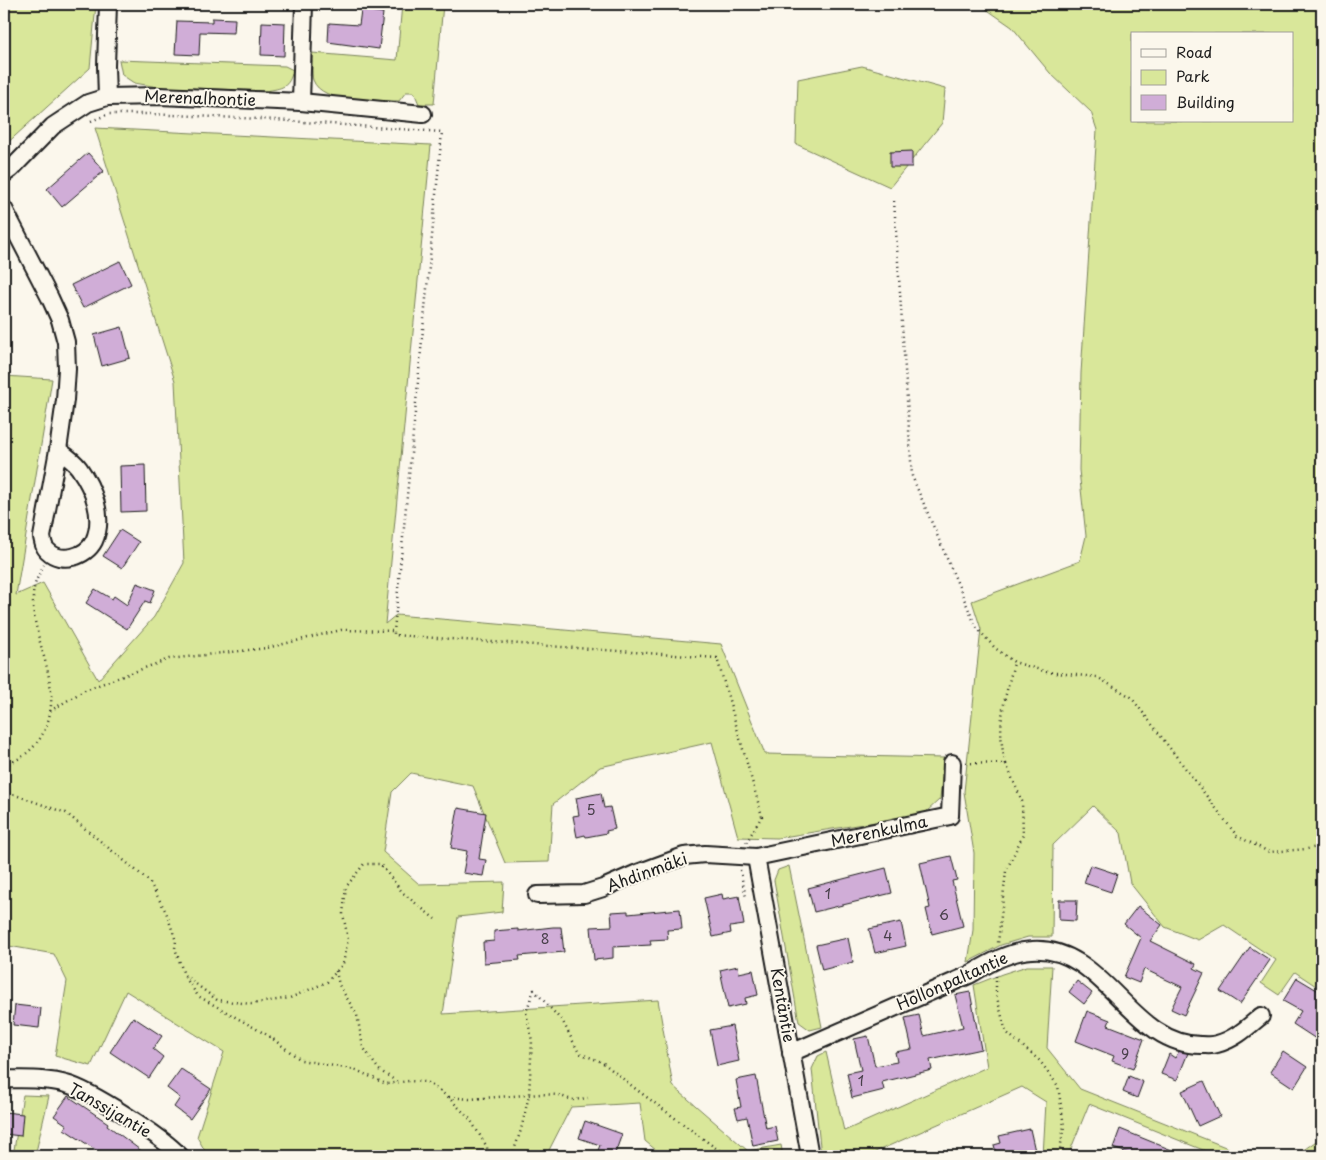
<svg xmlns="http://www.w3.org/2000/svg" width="1326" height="1160" viewBox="0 0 1326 1160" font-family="'Playpen Sans',sans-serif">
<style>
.green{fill:#d9e79a;stroke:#7a825b;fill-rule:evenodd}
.building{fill:#d0add7;stroke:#1c1c1c}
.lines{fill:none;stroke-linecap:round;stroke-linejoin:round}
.street-casing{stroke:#1c1c1c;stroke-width:20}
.path{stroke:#1c1c1c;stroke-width:2.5;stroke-dasharray:1 4;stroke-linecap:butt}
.street{stroke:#fbf7ec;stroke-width:16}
.labels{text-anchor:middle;stroke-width:4;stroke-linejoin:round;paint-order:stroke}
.number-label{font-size:14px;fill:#49404b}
.street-label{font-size:16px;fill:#1c1c1c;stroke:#fbf7ec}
</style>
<rect width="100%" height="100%" fill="#fbf7ec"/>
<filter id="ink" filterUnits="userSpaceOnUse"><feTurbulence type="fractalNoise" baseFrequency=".02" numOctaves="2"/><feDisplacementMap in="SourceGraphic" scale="10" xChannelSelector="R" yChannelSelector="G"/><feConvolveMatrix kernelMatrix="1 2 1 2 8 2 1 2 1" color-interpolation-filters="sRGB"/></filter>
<g filter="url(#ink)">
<g class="green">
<polygon points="4,4 96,4 90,68 4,146"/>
<path d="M402,4H443L434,104H419L414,92H406L399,101C378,100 322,105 313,80C311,73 313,61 312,53L397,60Z"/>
<path d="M979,4H1322V990L1295,972L1279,995L1261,983L1276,960L1224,925L1198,940L1165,927L1130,883L1121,833L1093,806L1053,845L1052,937H1028L1001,945L968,962L973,930L974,853L964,792L981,629L972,601L1080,561L1086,536L1079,470L1081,373L1097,130L1091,112L1050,73L1012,27ZM1132,34H1292V121H1132Z"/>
<path d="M119,60L285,66L293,70C289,88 282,88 266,91L158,87L134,83L122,75Z"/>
<polygon points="862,66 945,89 942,123 890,187 796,144 798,79"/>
<polygon points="95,128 431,145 385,624 396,615 721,644 765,754 944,758 940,799 924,814 777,838 738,837 712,742 600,767 553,804 549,862 505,863 473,786 411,773 392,792 383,852 419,884 504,882 502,912 458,917 443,1014 658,1000 673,1086 748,1151 781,1145 783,1156 663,1156 645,1141 640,1103 571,1107 546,1156 208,1156 197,1137 224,1052 126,991 91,1066 55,1056 67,981 54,954 9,946 4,952 4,376 52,379 16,595 43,583 98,680 154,617 184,563 175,381"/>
<polygon points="789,866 822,1027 810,1030 799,1022 774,880 778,870"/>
<polygon points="1027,966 1052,966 1047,1048 1080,1089 1248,1156 1218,1156 1089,1104 1068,1156 1043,1156 1046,1102 1022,1087 866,1156 821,1156 812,1069 818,1056 826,1052 844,1131 987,1067 974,985 1002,974"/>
<polygon points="23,1095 49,1096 35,1156 13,1156"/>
<polygon points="1322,1137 1322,1156 1295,1156"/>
</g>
<g class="building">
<polygon points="361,10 383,13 379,49 328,42 329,23 359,25"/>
<polygon points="212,18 235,19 234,33 200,32 199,55 175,54 177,21 212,22"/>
<polygon points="262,22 285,23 284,56 261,55"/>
<polygon points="912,151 912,167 890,167 890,152"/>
<polygon points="88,153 104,171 62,207 47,189"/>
<polygon points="120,261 131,284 83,308 71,285"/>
<polygon points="122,327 130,358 102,366 94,335"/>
<polygon points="145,465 146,511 121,512 120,466"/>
<polygon points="120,530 139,542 122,568 103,556"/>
<polygon points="137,583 155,590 150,603 145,601 127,629 86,603 95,589 112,599 114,596 127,605"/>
<polygon points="601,793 604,808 610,807 615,829 606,831 607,833 586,837 585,835 577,837 573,816 579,815 576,798"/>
<polygon points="458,808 486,813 479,859 486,860 483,876 463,873 467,851 451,848"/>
<polygon points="951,856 957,880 952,881 963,926 932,934 926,909 930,908 920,863"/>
<polygon points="1090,865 1117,874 1111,892 1084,883"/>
<polygon points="886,868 892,893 814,912 808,888"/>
<polygon points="722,894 723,899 739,896 744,925 730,927 731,933 713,937 704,898"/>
<polygon points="1059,900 1077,900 1076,921 1059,920"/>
<polygon points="1138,906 1162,925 1150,941 1196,964 1194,968 1204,973 1184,1015 1171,1009 1182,987 1144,969 1139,983 1124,977 1141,938 1124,924"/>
<polygon points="680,909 682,929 667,930 668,939 650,940 651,945 613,947 613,958 594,960 591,927 612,926 611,912 628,911 628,914"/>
<polygon points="901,922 906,946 875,953 869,929"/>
<polygon points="553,927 561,927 564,952 519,956 520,960 484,963 483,942 494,941 494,931 518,929 518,931"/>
<polygon points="848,938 853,962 822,970 816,945"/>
<polygon points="1250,947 1270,960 1240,1004 1220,991"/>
<polygon points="738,966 739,973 753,970 758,995 745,998 746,1004 728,1008 720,970"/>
<polygon points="1297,978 1322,993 1322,1029 1316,1039 1293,1024 1301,1011 1283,1001"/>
<polygon points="1077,981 1092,993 1084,1004 1069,992"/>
<polygon points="970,992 981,1049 930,1060 932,1070 882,1082 884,1090 852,1098 847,1073 861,1070 854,1039 868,1036 875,1066 897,1062 895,1052 912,1049 905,1018 919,1015 924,1036 963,1027 955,995"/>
<polygon points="15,1005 41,1008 39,1028 13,1025"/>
<polygon points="1087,1011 1110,1020 1108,1025 1144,1039 1133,1069 1112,1061 1114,1056 1076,1041"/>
<polygon points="133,1017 162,1036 153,1049 163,1057 149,1078 110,1052"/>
<polygon points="732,1026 739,1061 717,1066 710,1030"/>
<polygon points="1179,1051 1188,1053 1177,1080 1161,1074 1169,1054 1175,1058"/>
<polygon points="1283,1051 1307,1067 1294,1088 1270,1072"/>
<polygon points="181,1069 211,1089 190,1119 174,1107 180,1098 167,1088"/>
<polygon points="756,1076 766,1128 775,1126 778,1141 753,1146 747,1117 738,1119 735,1108 741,1107 736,1080"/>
<polygon points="1129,1076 1143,1082 1137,1098 1123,1092"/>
<polygon points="1204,1081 1220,1116 1198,1126 1182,1091"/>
<polygon points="68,1096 108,1123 107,1125 148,1156 105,1156 64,1129 67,1125 54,1116"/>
<polygon points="4,1112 23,1114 21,1136 4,1134"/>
<polygon points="585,1121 622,1134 614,1156 596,1156 600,1145 579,1138"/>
<polygon points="1030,1129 1035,1151 1026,1153 1027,1156 997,1156 994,1145 1001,1143 999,1136"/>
<polygon points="1120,1129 1184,1155 1184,1156 1136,1156 1113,1148"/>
</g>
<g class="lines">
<defs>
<g id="street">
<polyline points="107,97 106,66 108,4"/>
<polyline points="301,102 304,4"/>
<polyline points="4,174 11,169 53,126 88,103 107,97 159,96 301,102 423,114"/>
<path d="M4,209L50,298L60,320L66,342L67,369L65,400L58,450L42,537C43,542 44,548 48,551C61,564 86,557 94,541C105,517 93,488 79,468C74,461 65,455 58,450"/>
<polyline points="756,857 810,1156"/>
<polyline points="537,895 584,894 603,888 635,874 684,856 705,854 756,857 950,816 952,763"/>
<path d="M791,1053L969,975C988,964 1009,951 1032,950C1105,945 1130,1046 1202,1045C1207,1045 1212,1046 1217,1044C1234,1040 1248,1027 1261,1016"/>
<path d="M4,1079C24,1080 46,1078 66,1084C90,1090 163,1137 180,1156"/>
</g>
</defs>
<use href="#street" class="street-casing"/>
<g class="path">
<polyline points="91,121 109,114 150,114 261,119 442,132 394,631"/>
<polyline points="894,201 912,476 976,627 995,648 1014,662 1047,672 1097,677 1131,697 1237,836 1269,852 1307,849 1322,846"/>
<polyline points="50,711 85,690 169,659 267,648 341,630 394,631 394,635 717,658 762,816 746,843"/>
<polyline points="966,763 1006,764 1022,801 1023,835 1006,871 998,943"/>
<path d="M1006,764C995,727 1005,698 1014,663"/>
<path d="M4,765C40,754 56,720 50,684C46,655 32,627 33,597C33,586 38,575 44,565"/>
<polyline points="4,791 66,813 149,881 166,912 176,941 175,948 184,975 217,1000 251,1004 290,998 327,982 343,964 348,939 343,914 346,887 364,864 380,864 403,893 435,919"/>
<polyline points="740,870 746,897"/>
<polyline points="336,971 339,985 357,1015 363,1047 379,1070 399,1083"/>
<polyline points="996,976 996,994 1006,1032 1040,1061 1058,1086 1064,1126 1059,1156"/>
<polyline points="185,977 198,996 269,1036 301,1060 356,1070 386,1084 409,1081 427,1082 448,1097 470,1119 487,1147 488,1156"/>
<polyline points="449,1097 469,1099 541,1094 558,1095 572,1100 588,1098"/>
<polyline points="512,1156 521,1130 529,1095 532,1041 526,1012 534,990 563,1022 579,1053 602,1062 637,1090 717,1149 734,1156"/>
</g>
<use href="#street" class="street"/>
</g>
</g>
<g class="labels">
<g class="number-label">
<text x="591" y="815">5</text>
<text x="828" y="899">1</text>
<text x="944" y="920">6</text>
<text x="888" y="941">4</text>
<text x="545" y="944">8</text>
<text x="1125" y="1059">9</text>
<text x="861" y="1086">1</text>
</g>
<g class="street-label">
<text transform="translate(200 98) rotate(2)" y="6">Merenalhontie</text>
<text transform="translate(879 831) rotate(-12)" y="6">Merenkulma</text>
<text transform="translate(647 872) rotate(-20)" y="6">Ahdinmäki</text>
<text transform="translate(952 981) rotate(-24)" y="6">Hollonpaltantie</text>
<text transform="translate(783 1005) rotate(80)" y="6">Kentäntie</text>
<text transform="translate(110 1110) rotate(30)" y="6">Tanssijantie</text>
</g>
</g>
<rect width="1326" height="1160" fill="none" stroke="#fbf7ec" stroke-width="20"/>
<rect x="10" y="10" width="1306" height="1140" fill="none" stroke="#1c1c1c" stroke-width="2" filter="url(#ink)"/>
<rect x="1131" y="32" width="162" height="90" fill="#fbf7ec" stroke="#a29f99"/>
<rect x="1141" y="49" width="25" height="8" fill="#fbf7ec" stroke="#a29f99"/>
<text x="1176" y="58" font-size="15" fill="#1c1c1c">Road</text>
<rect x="1141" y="70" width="25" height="15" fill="#d9e79a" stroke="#a29f99"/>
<text x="1176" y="82" font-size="15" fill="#1c1c1c">Park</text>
<rect x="1141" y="95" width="25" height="15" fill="#d0add7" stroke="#a29f99"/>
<text x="1176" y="108" font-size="15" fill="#1c1c1c">Building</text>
</svg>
